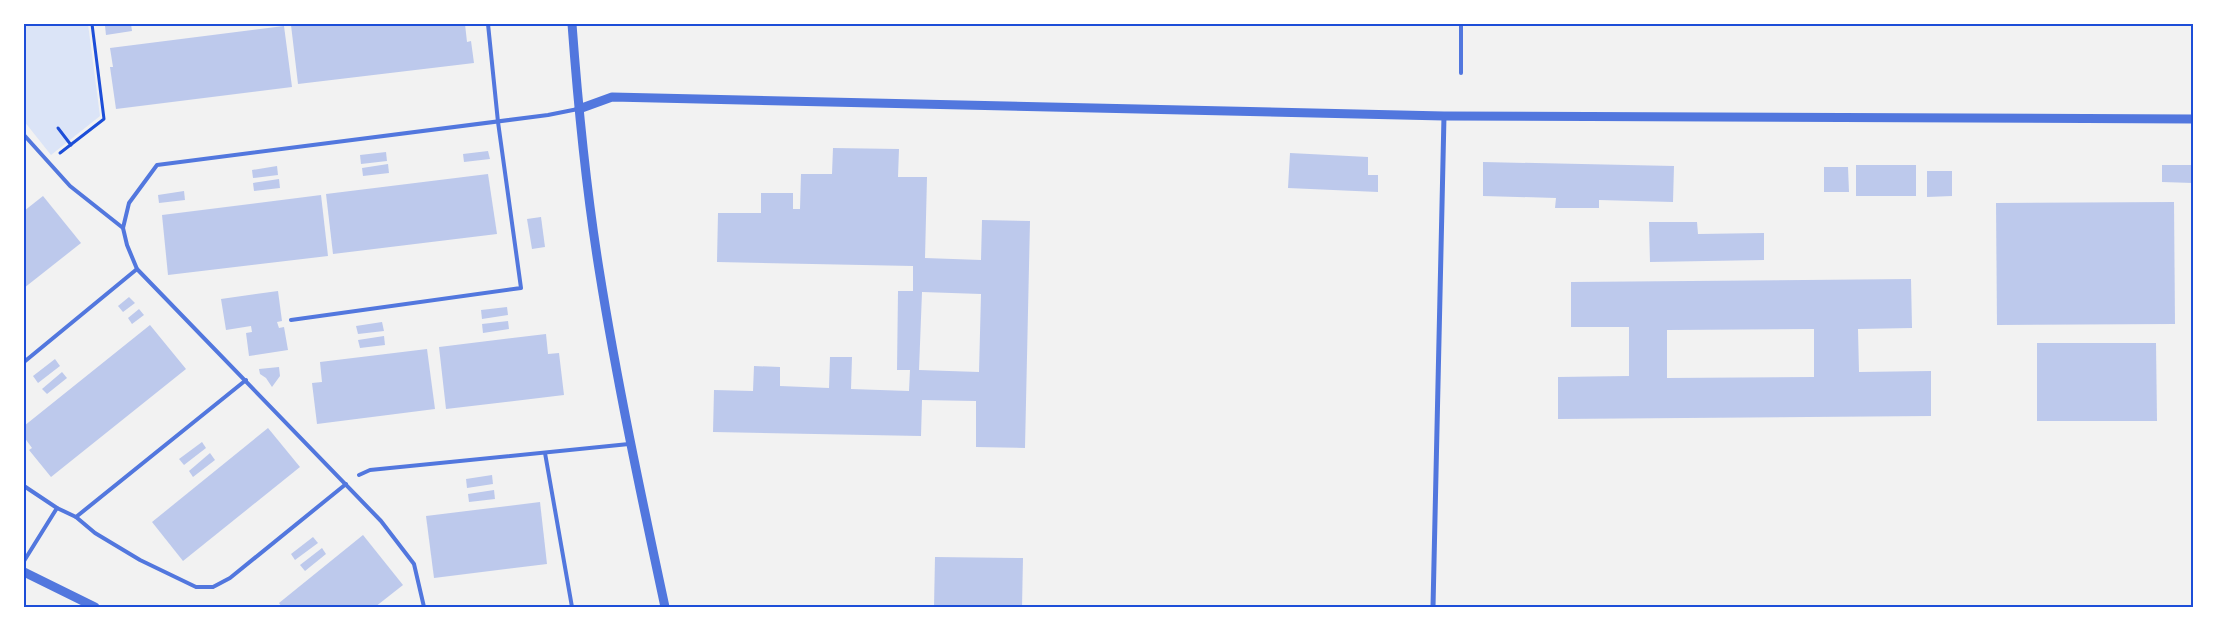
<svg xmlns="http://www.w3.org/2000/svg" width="2217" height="631" viewBox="0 0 2217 631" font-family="Manrope,sans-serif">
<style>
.green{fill:#dbe4f7}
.building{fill:#bdc9ec;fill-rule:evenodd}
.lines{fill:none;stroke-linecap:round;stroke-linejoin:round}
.path{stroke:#1d4ed8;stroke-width:3}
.service{stroke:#5277de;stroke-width:4}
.minor{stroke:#5277de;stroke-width:5}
.tertiary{stroke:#5277de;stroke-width:9}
.neatline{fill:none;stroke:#1d4ed8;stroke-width:2}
</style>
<rect width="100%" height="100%" fill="#f2f2f2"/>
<polygon class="green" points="24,24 88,24 100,116 51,155 24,121"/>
<g class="building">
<polygon points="131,24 132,31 106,35 105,26"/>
<polygon points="298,24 465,24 467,42 471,41 474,63 298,84 291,25"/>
<polygon points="284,26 292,87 116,109 110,67 113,67 110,48"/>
<path d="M833,148L899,149L898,177H927L925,258L981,260L982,220L1030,221L1025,448L976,447V401L922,400L921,436L713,432L714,390L753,391L754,366L780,367V386L829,388L830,357H852L851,389L909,391L910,370H897L898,291H913V266L717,262L718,213H761V193H793V209H800L801,174H832ZM922,292L981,294L979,372L919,370Z"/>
<polygon points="488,151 490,159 464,162 463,154"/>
<polygon points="386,152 387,161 361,164 360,155"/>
<polygon points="1290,153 1368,157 1368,175 1378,175 1378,192 1288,188"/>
<polygon points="1483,162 1674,166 1673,202 1599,200 1599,208 1555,208 1556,198 1483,196"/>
<polygon points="388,164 389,173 363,176 362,168"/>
<rect x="1856" y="165" width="60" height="31"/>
<polygon points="2162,165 2193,165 2193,183 2162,182"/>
<polygon points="277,166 278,175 253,178 252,170"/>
<polygon points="1824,167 1848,167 1849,192 1824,192"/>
<polygon points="1927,171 1952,171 1952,196 1927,197"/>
<polygon points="488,174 497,234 333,254 326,194"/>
<polygon points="279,179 280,188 254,191 253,183"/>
<polygon points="184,191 185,200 159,203 158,195"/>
<polygon points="321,195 328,256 168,275 162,215"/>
<polygon points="43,196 81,243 24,288 24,211"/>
<polygon points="2174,202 2175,324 1997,325 1996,203"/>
<polygon points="541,217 545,247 532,249 527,219"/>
<polygon points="1649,222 1697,222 1698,234 1764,233 1764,260 1650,262"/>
<path d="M1911,279L1912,328L1858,329L1859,372L1931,371V416L1558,419V377L1629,376V327H1571V282ZM1814,329V377L1667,378V330Z"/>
<polygon points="278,291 282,321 277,322 279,328 284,327 288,350 249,356 246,333 252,332 251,326 226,330 221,299"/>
<polygon points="129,297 135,303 123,312 118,306"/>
<polygon points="507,307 508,315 482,319 481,310"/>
<polygon points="139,309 144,315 132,324 128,318"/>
<polygon points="508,321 509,329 483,333 482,324"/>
<polygon points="382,322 384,331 358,334 356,326"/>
<polygon points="150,325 186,369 51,477 29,450 32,448 24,437 24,426"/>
<polygon points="546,334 548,354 559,353 564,395 446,409 439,347"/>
<polygon points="384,336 385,345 360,348 358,340"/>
<polygon points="2037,343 2156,343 2157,421 2037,421"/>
<polygon points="427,349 435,409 317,424 312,383 322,382 320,362"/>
<polygon points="55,359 60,366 38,383 33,376"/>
<polygon points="279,367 280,376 272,387 266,378 260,374 259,369"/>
<polygon points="62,372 67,378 47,394 42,389"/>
<polygon points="268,428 300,467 183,561 152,522"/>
<polygon points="202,442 206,448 184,465 179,459"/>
<polygon points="210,453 215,460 193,477 189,471"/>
<polygon points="492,475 493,484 467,488 466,479"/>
<polygon points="494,490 495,499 469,502 468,494"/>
<polygon points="540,502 547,564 434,578 426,516"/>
<polygon points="363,535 403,585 375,607 282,607 279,603"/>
<polygon points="313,537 318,543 295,560 291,554"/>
<polygon points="322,548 326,554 305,571 300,565"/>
<polygon points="935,557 1023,558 1022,607 934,607"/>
</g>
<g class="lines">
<g class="path">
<polyline points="58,128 71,145"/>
<polyline points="60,153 104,119 92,24"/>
</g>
<g class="service">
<polyline points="1461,73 1461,24"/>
<polyline points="24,135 70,186 123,228 127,245 137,269 381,521 414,564 424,607"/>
<polyline points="123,228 129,203 157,165 548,115 578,109"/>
<polyline points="291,320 521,288 498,122 488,24"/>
<polyline points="24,362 137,269"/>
<polyline points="545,453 572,607"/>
<polyline points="359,475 370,470 629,444"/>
<polyline points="24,486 57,508 76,517 95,533 140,560 196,587 213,587 230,578 346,484"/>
<polyline points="76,517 246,380"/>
<polyline points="24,561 57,508"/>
</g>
<polyline class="minor" points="1433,607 1444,116"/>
<g class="tertiary">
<path d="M572,24C578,105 586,188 599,269C617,382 641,495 665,607"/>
<polyline points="579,109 612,97 1444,116 2193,119"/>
<polyline points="24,572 95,607"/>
</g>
</g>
<rect width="2217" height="631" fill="none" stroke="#ffffff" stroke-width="50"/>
<rect x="25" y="25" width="2167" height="581" class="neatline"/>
</svg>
